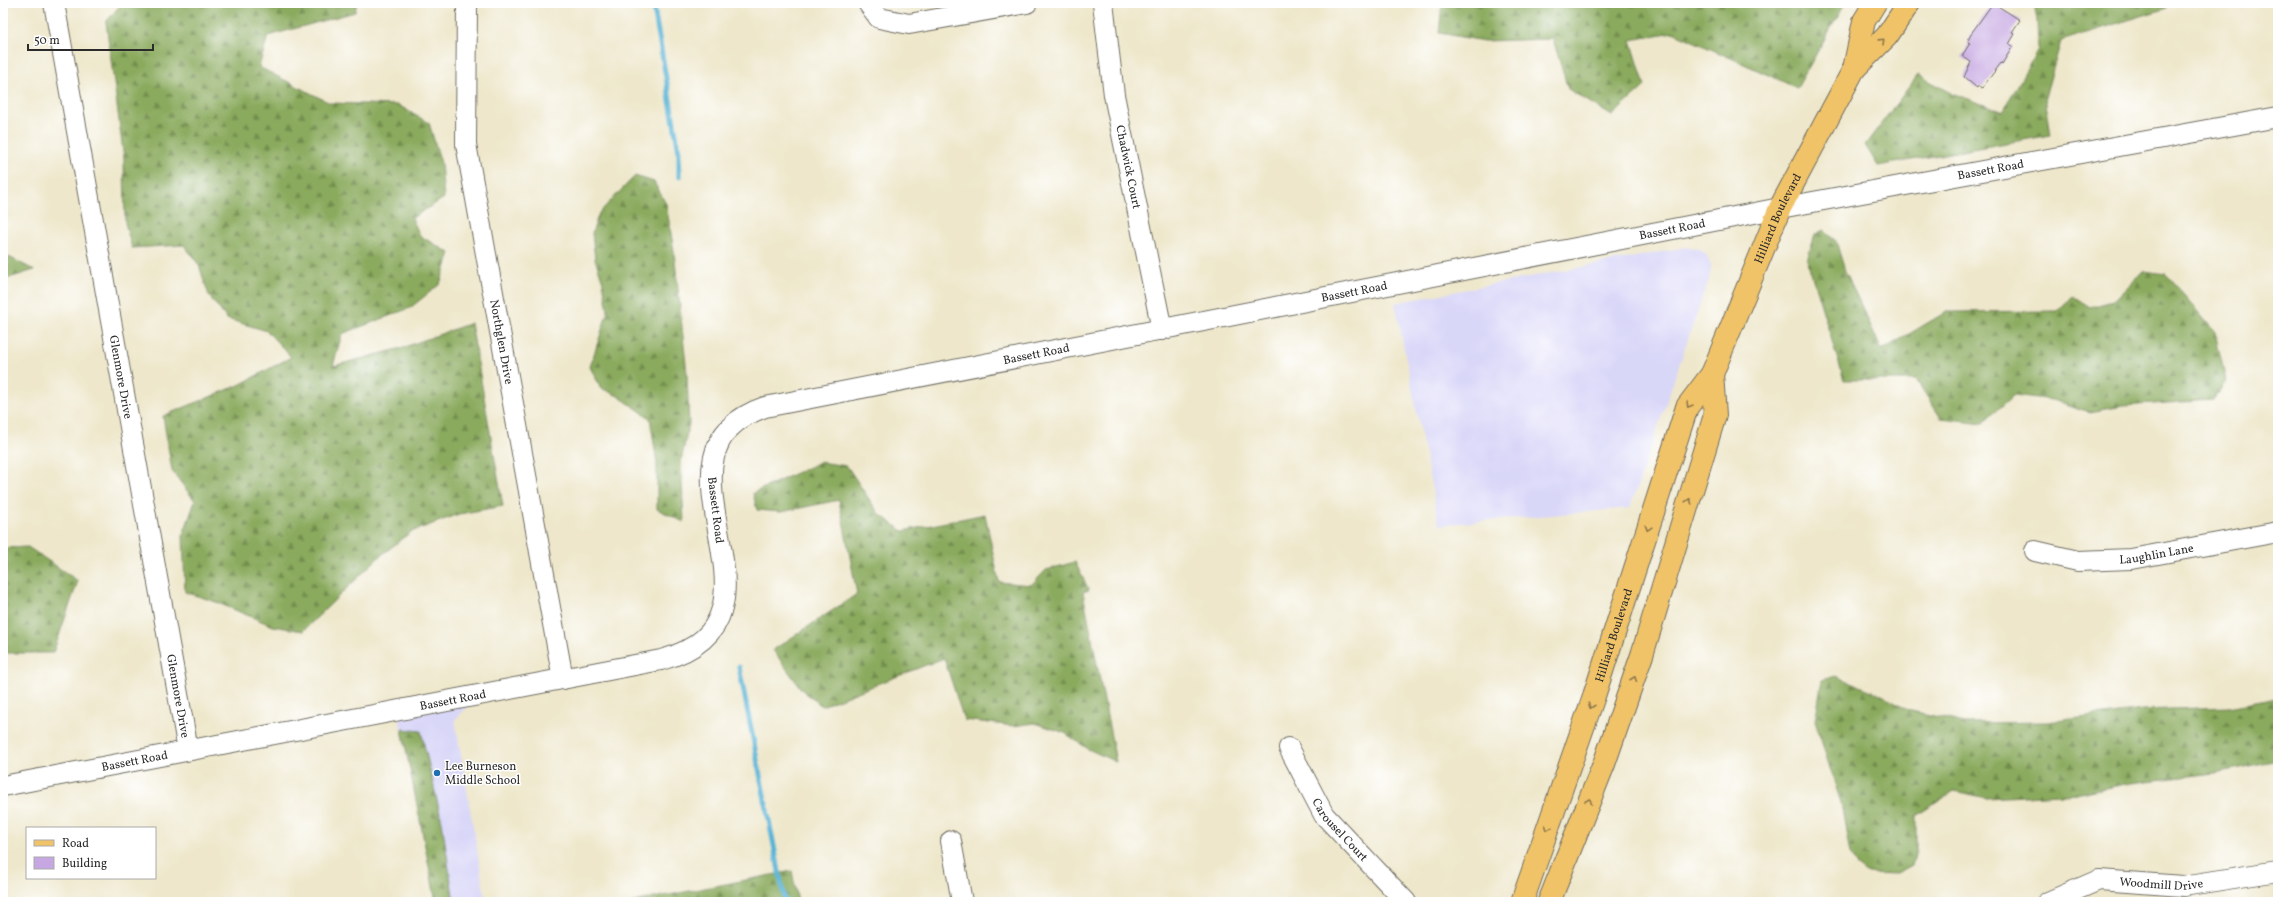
<svg xmlns="http://www.w3.org/2000/svg" width="2281" height="905" viewBox="0 0 2281 905" font-family="Vollkorn,serif">
<style>
.built{fill:#d9d7f8}
.forest{fill:url(#forest-firs);stroke:#5a6a44}
.lines{fill:none;stroke-linecap:round;stroke-linejoin:round}
.stream{stroke:#58b4d6;stroke-width:5}
.building{fill:#c6a7e2}
.minor-casing{stroke:#6f6d63;stroke-width:22}
.major-casing{stroke:#6f6d63;stroke-width:24}
.minor{stroke:#fff;stroke-width:20}
.major{stroke:#f1c369;stroke-width:22}
.oneway{stroke:#8e774a}
.poi-dot{fill:#1f6fb2;stroke:#fff;stroke-width:1.5}
.labels{text-anchor:middle;stroke-width:3;stroke-linejoin:round;paint-order:stroke}
.street-label{font-size:12px;fill:#2b2b2b;stroke:#fff}
.poi-label{font-size:12px;fill:#2b2b2b;stroke:#fff;text-anchor:start}
</style>
<defs>
<pattern id="forest-firs" width="22" height="20" patternUnits="userSpaceOnUse"><rect width="22" height="20" fill="#8aaa5d"/><path d="M5 1l3.5 6h-7zM16 11l3.5 6h-7z" fill="#718b4d"/></pattern>
</defs>
<rect width="100%" height="100%" fill="#fff"/>
<filter id="ink" filterUnits="userSpaceOnUse"><feTurbulence type="fractalNoise" baseFrequency=".025" numOctaves="2"/><feDisplacementMap in="SourceGraphic" scale="8" xChannelSelector="R" yChannelSelector="G"/><feConvolveMatrix kernelMatrix="1 2 1 2 8 2 1 2 1" color-interpolation-filters="sRGB"/></filter>
<filter id="wash" filterUnits="userSpaceOnUse"><feTurbulence type="fractalNoise" baseFrequency=".012" numOctaves="4" result="noise"/><feDisplacementMap in="SourceGraphic" scale="16" xChannelSelector="R" yChannelSelector="G"/><feGaussianBlur stdDeviation="0.9" result="paint"/><feColorMatrix in="noise" values="0 0 0 0 0 0 0 0 0 0 0 0 0 0 0 0 0 1.4 0 .05"/><feComposite in="paint" operator="in"/></filter>
<g filter="url(#wash)">
<rect width="100%" height="100%" fill="#eee7cb"/>
<g class="built">
<polygon points="1687,247 1698,248 1706,254 1711,266 1710,275 1630,508 1439,525 1395,303"/>
<polygon points="469,705 455,720 486,902 436,902 399,717"/>
</g>
<g class="forest">
<polygon points="122,3 357,3 355,12 268,36 259,67 330,103 398,105 429,123 441,163 444,198 412,218 420,236 450,253 440,284 410,308 342,334 333,366 402,348 471,323 503,506 459,514 411,532 379,557 303,631 273,626 216,602 185,592 183,535 195,501 172,471 163,416 239,385 291,357 267,331 227,319 209,296 199,265 184,245 132,248 125,223 124,159 106,22"/>
<polygon points="1442,3 1845,3 1797,88 1673,32 1631,40 1645,86 1612,116 1568,89 1553,39 1484,41 1439,33"/>
<polygon points="2034,3 2166,3 2167,8 2061,41 2045,97 2051,135 1878,166 1865,145 1918,75 1950,92 2003,112 2038,49 2037,20"/>
<polygon points="635,176 654,182 666,204 674,251 687,374 689,424 681,461 684,522 657,509 657,463 650,418 618,396 601,388 590,367 608,311 603,282 595,259 592,233 599,213"/>
<polygon points="1823,230 1836,241 1845,271 1882,350 1946,312 2057,311 2073,296 2090,307 2113,301 2144,271 2166,274 2215,332 2226,381 2213,400 2123,406 2090,412 2052,400 2014,395 1983,423 1941,418 1916,380 1844,380 1807,260 1815,235"/>
<polygon points="3,254 34,270 3,280"/>
<polygon points="820,462 847,466 879,514 903,531 985,514 999,582 1031,585 1046,570 1075,562 1089,590 1083,592 1116,762 1088,749 1065,733 1035,723 1014,726 964,720 944,658 822,706 802,690 773,650 857,594 839,500 781,512 757,510 753,493"/>
<polygon points="28,547 78,581 53,653 3,653 3,548"/>
<polygon points="1836,676 1884,696 1907,710 1965,723 2048,722 2142,710 2228,707 2278,698 2278,760 2215,773 2131,783 2080,793 1987,798 1954,791 1916,816 1916,851 1912,866 1897,874 1866,873 1857,866 1850,854 1841,803 1815,721 1822,680"/>
<polygon points="402,729 421,731 442,822 454,902 436,902"/>
<polygon points="792,871 798,902 633,902"/>
</g>
<g class="lines">
<g class="stream">
<polyline points="653,3 679,152 679,176"/>
<polyline points="739,667 785,902"/>
</g>
</g>
<g id="blocks">
<polygon class="building" points="1993,3 2020,20 2012,32 2015,34 2009,44 2013,46 2002,64 2001,63 1982,88 1978,86 1977,88 1964,77 1971,62 1962,56 1970,43 1968,42 1970,35"/>
</g>
</g>
<g filter="url(#ink)">
<use href="#blocks" fill-opacity="0" stroke="#6f6d63" stroke-width="1"/>
<g class="lines">
<defs>
<g id="minor">
<path id="s1" d="M54,3L188,750"/>
<path id="s2" d="M467,3L466,144L563,679"/>
<polyline points="868,3 879,18 909,24 1027,3"/>
<path id="s3" d="M1103,3L1114,95L1162,330"/>
<path id="s4" d="M2035,551L2078,561L2131,559L2278,532"/>
<path id="s5" d="M1289,748L1324,815L1406,902"/>
<path id="s6" d="M3,786L661,660C811,619 631,453 765,407L1780,208L2278,117"/>
<polyline points="951,841 962,902"/>
<path id="s7" d="M2048,902L2099,880L2183,886L2278,871"/>
</g>
<g id="major">
<polyline points="1854,69 1887,36 1909,3"/>
<path id="s8" d="M1522,902L1594,696L1687,407L1712,374L1780,208L1854,69L1864,21L1875,3"/>
<polyline points="1549,902 1604,764 1642,655 1715,415 1712,374"/>
</g>
</defs>
<use href="#minor" class="minor-casing"/>
<use href="#major" class="major-casing"/>
<use href="#minor" class="minor"/>
<use href="#major" class="major"/>
</g>
<defs><path id="oneway-chevron" d="M-2-3.5L2.5 0L-2 3.5" fill="none" stroke-width="1.6" stroke-linecap="round" stroke-linejoin="round"/></defs>
<g class="oneway">
<use href="#oneway-chevron" transform="translate(1882 41) rotate(-44)"/>
<use href="#oneway-chevron" transform="translate(1689 405) rotate(121)"/>
<use href="#oneway-chevron" transform="translate(1689 501) rotate(-73)"/>
<use href="#oneway-chevron" transform="translate(1648 528) rotate(108)"/>
<use href="#oneway-chevron" transform="translate(1634 679) rotate(-71)"/>
<use href="#oneway-chevron" transform="translate(1591 706) rotate(109)"/>
<use href="#oneway-chevron" transform="translate(1589 801) rotate(-68)"/>
<use href="#oneway-chevron" transform="translate(1548 828) rotate(109)"/>
</g>
</g>
<circle class="poi-dot" cx="437" cy="773" r="4"/>
<g class="labels">
<g class="street-label">
<text dy="4" stroke="none"><textPath href="#s3" startOffset="166">Chadwick Court</textPath></text>
<text dy="4" stroke="none"><textPath href="#s6" startOffset="2230">Bassett Road</textPath></text>
<text dy="4" stroke="none"><textPath href="#s8" startOffset="732">Hilliard Boulevard</textPath></text>
<text dy="4" stroke="none"><textPath href="#s6" startOffset="1906">Bassett Road</textPath></text>
<text dy="4" stroke="none"><textPath href="#s6" startOffset="1582">Bassett Road</textPath></text>
<text dy="4" stroke="none"><textPath href="#s2" startOffset="342">Northglen Drive</textPath></text>
<text dy="4" stroke="none"><textPath href="#s6" startOffset="1258">Bassett Road</textPath></text>
<text dy="4" stroke="none"><textPath href="#s1" startOffset="380">Glenmore Drive</textPath></text>
<text transform="translate(716 510) rotate(83)" y="4">Bassett Road</text>
<text dy="4" stroke="none"><textPath href="#s4" startOffset="123">Laughlin Lane</textPath></text>
<text dy="4" stroke="none"><textPath href="#s8" startOffset="282">Hilliard Boulevard</textPath></text>
<text dy="4" stroke="none"><textPath href="#s1" startOffset="704">Glenmore Drive</textPath></text>
<text dy="4" stroke="none"><textPath href="#s6" startOffset="458">Bassett Road</textPath></text>
<text dy="4" stroke="none"><textPath href="#s6" startOffset="134">Bassett Road</textPath></text>
<text dy="4" stroke="none"><textPath href="#s5" startOffset="97">Carousel Court</textPath></text>
<text dy="4" stroke="none"><textPath href="#s7" startOffset="118">Woodmill Drive</textPath></text>
</g>
<g class="poi-label">
<text x="445" y="770">Lee Burneson<tspan x="445" dy="14">Middle School</tspan></text>
</g>
</g>
<rect width="2281" height="905" fill="none" stroke="#fff" stroke-width="16"/>
<rect x="26" y="827" width="130" height="52" fill="#ffffff" stroke="#aaaaaa"/>
<rect x="34" y="840" width="20" height="6" fill="#f1c369" stroke="#aaaaaa"/>
<text x="62" y="847" font-size="12" fill="#2b2b2b">Road</text>
<rect x="34" y="857" width="20" height="12" fill="#c6a7e2" stroke="#aaaaaa"/>
<text x="62" y="867" font-size="12" fill="#2b2b2b">Building</text>
<path d="M28 44v6h125v-6" fill="none" stroke="#2b2b2b" stroke-width="2"/>
<text x="34" y="44" font-size="12" fill="#2b2b2b" stroke="#ffffff" stroke-width="3" paint-order="stroke">50 m</text>
</svg>
